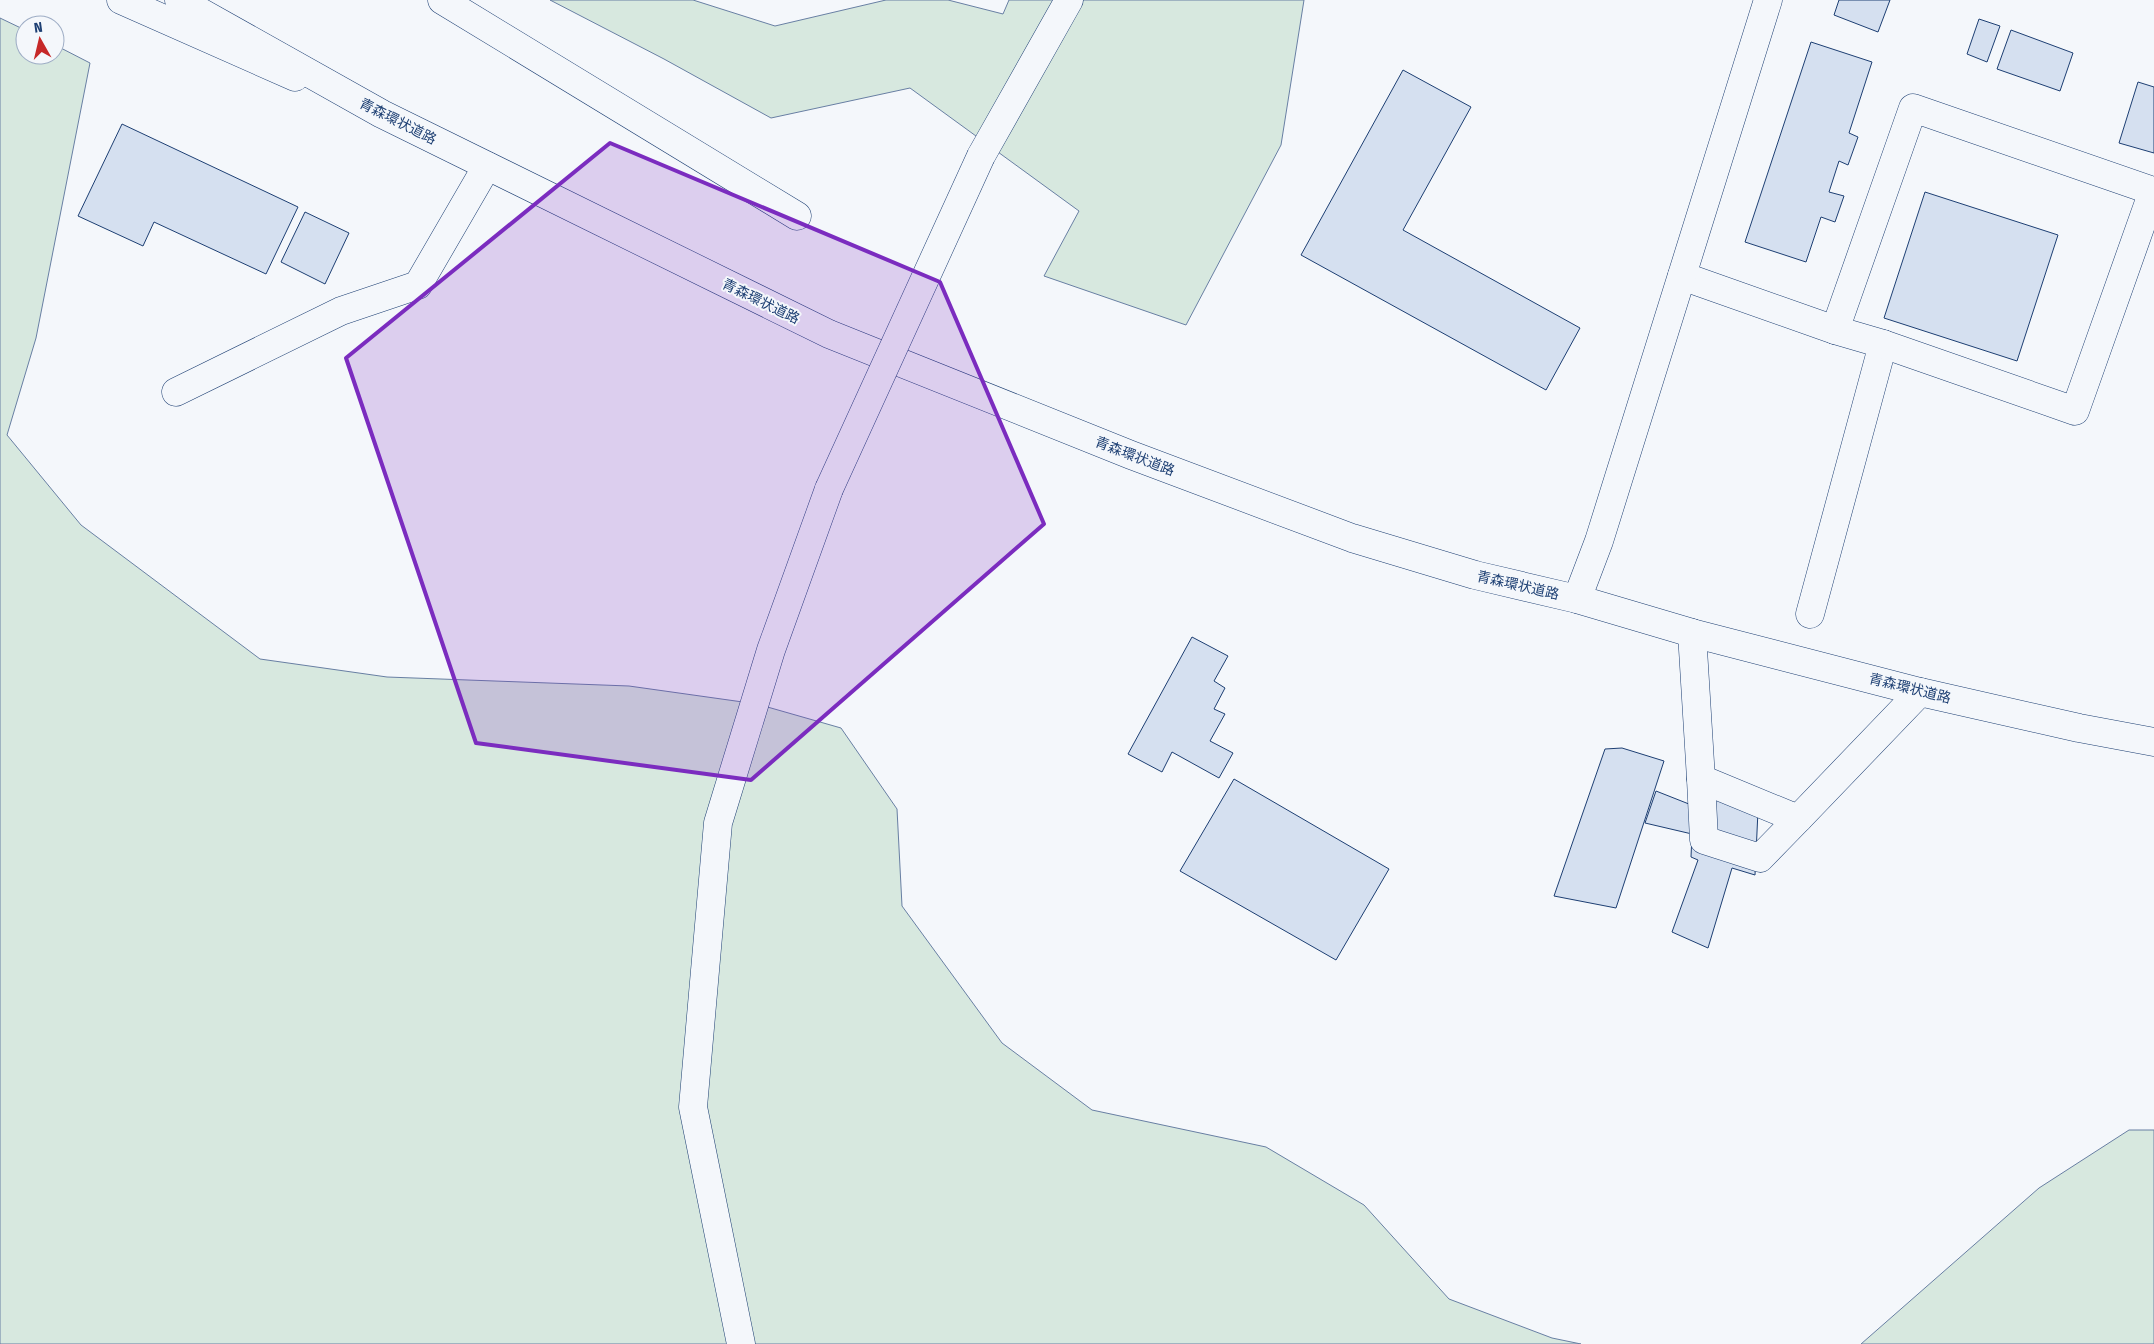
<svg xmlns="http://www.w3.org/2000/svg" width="2154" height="1344" viewBox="0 0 2154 1344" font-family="'Fira Sans Condensed','Noto Sans JP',sans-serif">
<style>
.green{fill:#d7e8df;stroke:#687fa3}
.building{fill:#d5e0f0;stroke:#1d3f73}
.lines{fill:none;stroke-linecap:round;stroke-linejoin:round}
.minor-casing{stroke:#1d3f73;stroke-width:29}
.highway-casing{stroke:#1d3f73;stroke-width:29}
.minor{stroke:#f4f7fb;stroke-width:28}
.highway{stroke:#f4f7fb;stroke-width:28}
.minor-bridge-casing{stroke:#1d3f73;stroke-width:29;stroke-linecap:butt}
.minor-bridge{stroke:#f4f7fb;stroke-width:28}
.marked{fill:#7b2cbf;fill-opacity:0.2;stroke:#7b2cbf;stroke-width:4;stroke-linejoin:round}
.labels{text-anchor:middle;stroke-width:4;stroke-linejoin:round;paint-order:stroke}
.street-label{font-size:14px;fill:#1d3f73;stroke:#f4f7fb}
</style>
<rect width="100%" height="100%" fill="#f4f7fb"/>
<g class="green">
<polygon points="550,0 693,0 775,26 886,0 948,0 1003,14 1009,0 1304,0 1281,145 1186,325 1044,276 1079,211 910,88 771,118 664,59"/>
<polygon points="0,18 25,30 25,55 55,55 55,45 90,63 36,338 7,435 81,525 260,659 387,677 629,686 757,704 841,728 897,809 902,906 1002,1043 1092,1110 1266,1147 1364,1205 1449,1299 1552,1338 1581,1344 0,1344"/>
<polygon points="2129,1130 2154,1130 2154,1344 1861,1344 2039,1188"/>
</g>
<g class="building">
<polygon points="1839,0 1890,0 1878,32 1834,15"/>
<polygon points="1979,19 2000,26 1987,62 1967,54"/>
<polygon points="2011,30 2073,53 2060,91 1997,69"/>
<polygon points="1811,42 1872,62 1849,133 1858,137 1848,165 1839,161 1829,192 1844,196 1835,222 1821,217 1806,262 1745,242"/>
<polygon points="1403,70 1471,107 1403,230 1580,328 1546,390 1301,255"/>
<polygon points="2138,82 2154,87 2154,153 2119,143"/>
<polygon points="122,124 298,207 266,274 154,222 143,246 78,216"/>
<polygon points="1925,192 2058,235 2017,361 1884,318"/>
<polygon points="305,212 349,233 325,284 281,262"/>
<polygon points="1192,637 1228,656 1214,681 1225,688 1214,709 1225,714 1210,741 1233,753 1219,778 1172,752 1162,772 1128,754"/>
<polygon points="1622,748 1664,761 1616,908 1554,896 1605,749"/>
<polygon points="1694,763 1759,789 1755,875 1732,868 1708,948 1672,932 1698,860 1691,857 1692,834 1645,823 1656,791 1694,806"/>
<polygon points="1234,779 1389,869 1336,960 1180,871"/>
</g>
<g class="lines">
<defs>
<g id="minor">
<polyline points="121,0 295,77"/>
<polyline points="442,0 797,216"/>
<polyline points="981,156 1069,0"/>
<polyline points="1682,276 1835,330 1883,344 1810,614"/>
<polyline points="1835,330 1913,108 2153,191 2075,411 1883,344"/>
<polyline points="176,392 341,311 418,285 487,166"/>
<polyline points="1577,599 1599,541 1768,0"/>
<polyline points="1692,633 1701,779 1798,819 1920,692"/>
<polyline points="1701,779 1704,840 1760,858 1798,819"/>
<polyline points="741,1344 693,1107 718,823 771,650 829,489"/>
</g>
<polyline id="highway" points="179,0 382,114 829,334 1131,455 1352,538 1475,575 1577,599 1692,633 1920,692 2079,728 2154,742"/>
</defs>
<use href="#minor" class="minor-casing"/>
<use href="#highway" class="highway-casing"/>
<use href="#minor" class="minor"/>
<use href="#highway" class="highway"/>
<defs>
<polyline id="minor-bridge" points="829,489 981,156"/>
</defs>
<use href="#minor-bridge" class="minor-bridge-casing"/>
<use href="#minor-bridge" class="minor-bridge"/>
</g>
<path class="marked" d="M610,143L940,282L1044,524L751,780L476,743L346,358Z"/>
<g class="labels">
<g class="street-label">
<text transform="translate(398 121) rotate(27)" y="5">青森環状道路</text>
<text transform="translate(761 301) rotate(26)" y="5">青森環状道路</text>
<text transform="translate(1135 456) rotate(21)" y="5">青森環状道路</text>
<text transform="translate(1518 585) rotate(13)" y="5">青森環状道路</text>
<text transform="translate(1910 688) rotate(14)" y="5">青森環状道路</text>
</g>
</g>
<g transform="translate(40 40) rotate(352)"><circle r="24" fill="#f4f7fb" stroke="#9eadc5"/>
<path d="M0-4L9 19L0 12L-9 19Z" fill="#c62828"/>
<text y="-8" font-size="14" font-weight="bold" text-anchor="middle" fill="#1d3f73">N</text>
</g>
</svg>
